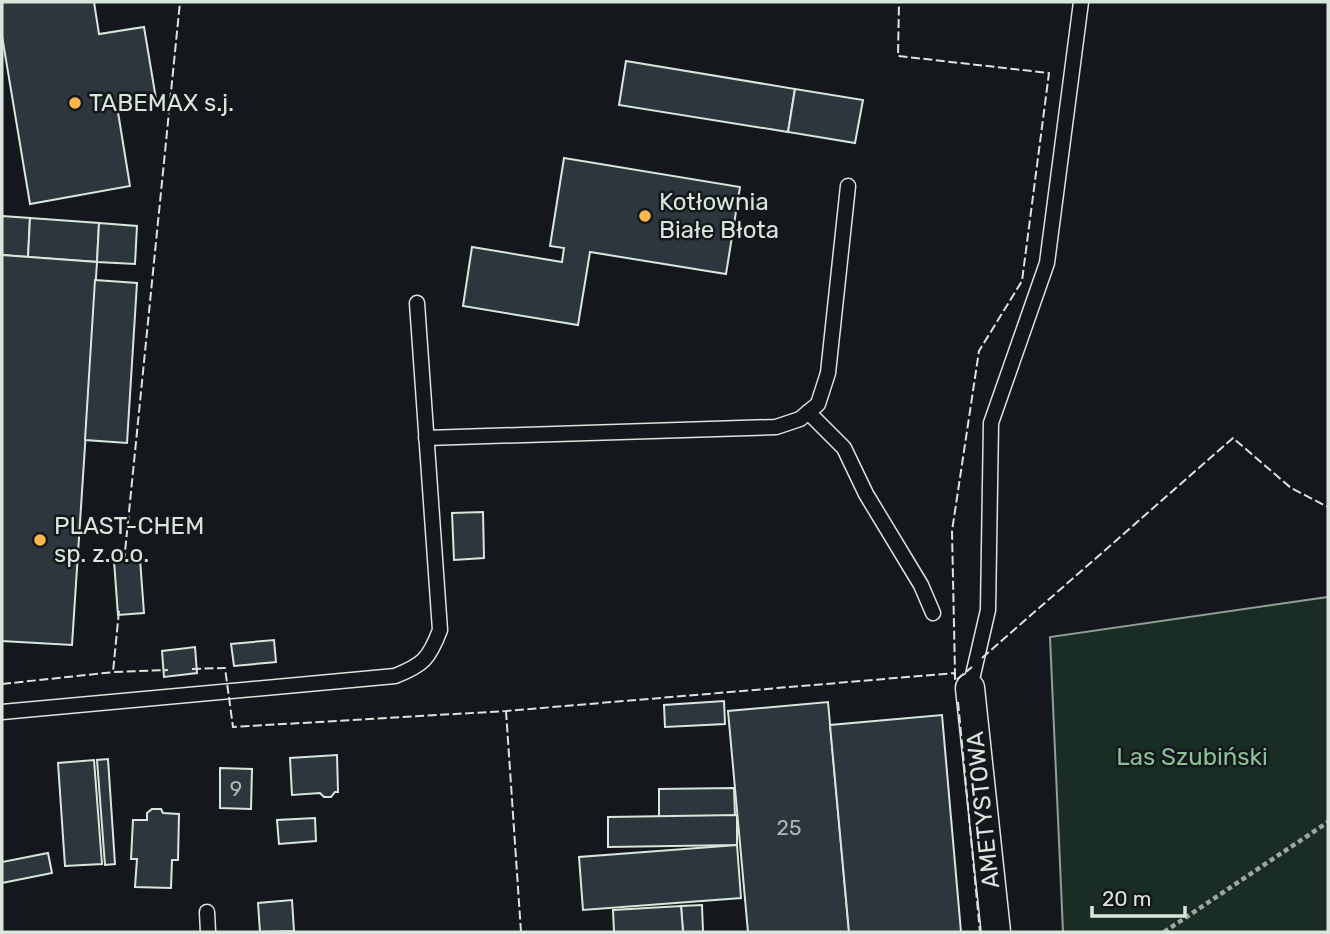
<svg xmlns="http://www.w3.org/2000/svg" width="1330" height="934" viewBox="0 0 1330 934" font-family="Rubik,sans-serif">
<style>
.green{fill:#1a2d24;stroke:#939e99;stroke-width:2}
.building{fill:#2c363c;stroke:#d8e6dc;stroke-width:2}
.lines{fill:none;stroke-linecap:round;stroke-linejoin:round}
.lane-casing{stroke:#d8e6dc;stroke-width:17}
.street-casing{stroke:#d8e6dc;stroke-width:31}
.path{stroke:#9da8a2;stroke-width:4.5;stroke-dasharray:5 3.5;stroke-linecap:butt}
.lane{stroke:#14181c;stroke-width:14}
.street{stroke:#14181c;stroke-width:28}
.fence{stroke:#d8e6dc;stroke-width:2;stroke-dasharray:9 3.5;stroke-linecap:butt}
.poi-dot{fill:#ffb74d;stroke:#14181c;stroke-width:2.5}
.labels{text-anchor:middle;stroke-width:5;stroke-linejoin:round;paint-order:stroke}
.number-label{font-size:21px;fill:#adbab4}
.poi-label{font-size:24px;fill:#d8e6dc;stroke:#14181c;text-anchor:start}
.park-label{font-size:24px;fill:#8ac095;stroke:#14181c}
.street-label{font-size:24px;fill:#d8e6dc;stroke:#14181c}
</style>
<rect width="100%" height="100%" fill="#14181c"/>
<polygon class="green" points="1328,597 1328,932 1063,932 1050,637"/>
<g class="building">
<polygon points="2,2 94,2 99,34 144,27 156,99 117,106 130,186 30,204 2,36"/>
<polygon points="626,61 795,89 788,132 619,105"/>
<polygon points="795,89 863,100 855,143 788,132"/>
<polygon points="564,158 740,187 726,274 590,252 578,325 463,306 472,247 562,262 564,248 550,246"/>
<polygon points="2,216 30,218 28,257 2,255"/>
<polygon points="30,218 99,223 97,262 28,257"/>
<polygon points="99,223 137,226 135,264 97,262"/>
<polygon points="2,255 97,262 72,645 2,641"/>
<polygon points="95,280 137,283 127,443 85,440"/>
<polygon points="483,512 484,558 454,560 452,513"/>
<polygon points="140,559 144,613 118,615 114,561"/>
<polygon points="274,640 276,662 234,666 231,644"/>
<polygon points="195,647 197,673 164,677 162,651"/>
<polygon points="724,701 725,724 665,727 664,705"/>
<polygon points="828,702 849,932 748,932 728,711"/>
<polygon points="942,715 961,932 849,932 830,725"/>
<polygon points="337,755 338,792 335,792 331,797 324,797 320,793 292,795 290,758"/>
<polygon points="108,759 115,864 105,865 97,760"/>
<polygon points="94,760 102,864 65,866 58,763"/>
<polygon points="220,768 252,769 251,809 220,808"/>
<polygon points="734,788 735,816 659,817 659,789"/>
<polygon points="152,809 161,809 163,813 179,814 178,860 172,860 171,888 135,887 137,859 131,859 133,820 147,820 147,813"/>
<polygon points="737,815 737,845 608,847 608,817"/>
<polygon points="315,818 316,841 279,844 277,820"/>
<polygon points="737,845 741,898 583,910 579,857"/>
<polygon points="48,853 52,873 2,883 2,862"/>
<polygon points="292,900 294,931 260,932 258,903"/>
<polygon points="702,905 703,932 683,932 681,906"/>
<polygon points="681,906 683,932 614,932 613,910"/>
</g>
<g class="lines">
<defs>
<g id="lane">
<polyline points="808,412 844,448 866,494 921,585 933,613"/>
<polyline points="426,438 776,427 800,419 818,404 828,373 848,186"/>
<polyline points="970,688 988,610 991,423 1047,263 1081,2"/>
<path d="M2,712L395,676C423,665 429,659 440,630L417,303"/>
<polyline points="207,912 208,932"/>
</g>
<polyline id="street" points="970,688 996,932"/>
</defs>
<use href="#lane" class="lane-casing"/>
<use href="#street" class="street-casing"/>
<polyline class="path" points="1164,932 1328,822"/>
<use href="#lane" class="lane"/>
<use href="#street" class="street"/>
<g class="fence">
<polyline points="124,562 180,2"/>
<polyline points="119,611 113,672 168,670"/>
<polyline points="982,658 1233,438 1291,488 1328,507"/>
<polyline points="192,669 225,668 233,727 506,711 955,673 952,531 979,351 1022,281 1049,73 898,56 899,2"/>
<polyline points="953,674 955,673 955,681 972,667"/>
<polyline points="2,684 114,672"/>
<polyline points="958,702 980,932"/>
<polyline points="506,711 521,932"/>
</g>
</g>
<g class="poi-dot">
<circle cx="75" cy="103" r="7"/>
<circle cx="645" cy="216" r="7"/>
<circle cx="40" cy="540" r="7"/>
</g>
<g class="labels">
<g class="number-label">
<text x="236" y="796">9</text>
<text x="789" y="835">25</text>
</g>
<g class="poi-label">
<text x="89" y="111">TABEMAX s.j.</text>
<text x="659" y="210">Kotłownia<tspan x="659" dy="28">Białe Błota</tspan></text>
<text x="54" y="534">PLAST-CHEM<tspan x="54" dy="28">sp. z.o.o.</tspan></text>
</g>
<g class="park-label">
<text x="1192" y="765">Las Szubiński</text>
</g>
<g class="street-label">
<text transform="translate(983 810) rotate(-96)" y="8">AMETYSTOWA</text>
</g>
</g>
<rect width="1330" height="934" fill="none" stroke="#d8e6dc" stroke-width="7"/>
<path d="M1092 906v10h93v-10" fill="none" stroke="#d8e6dc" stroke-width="3.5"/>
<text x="1102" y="906" font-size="21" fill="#d8e6dc" stroke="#14181c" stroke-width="5" paint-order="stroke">20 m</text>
</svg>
